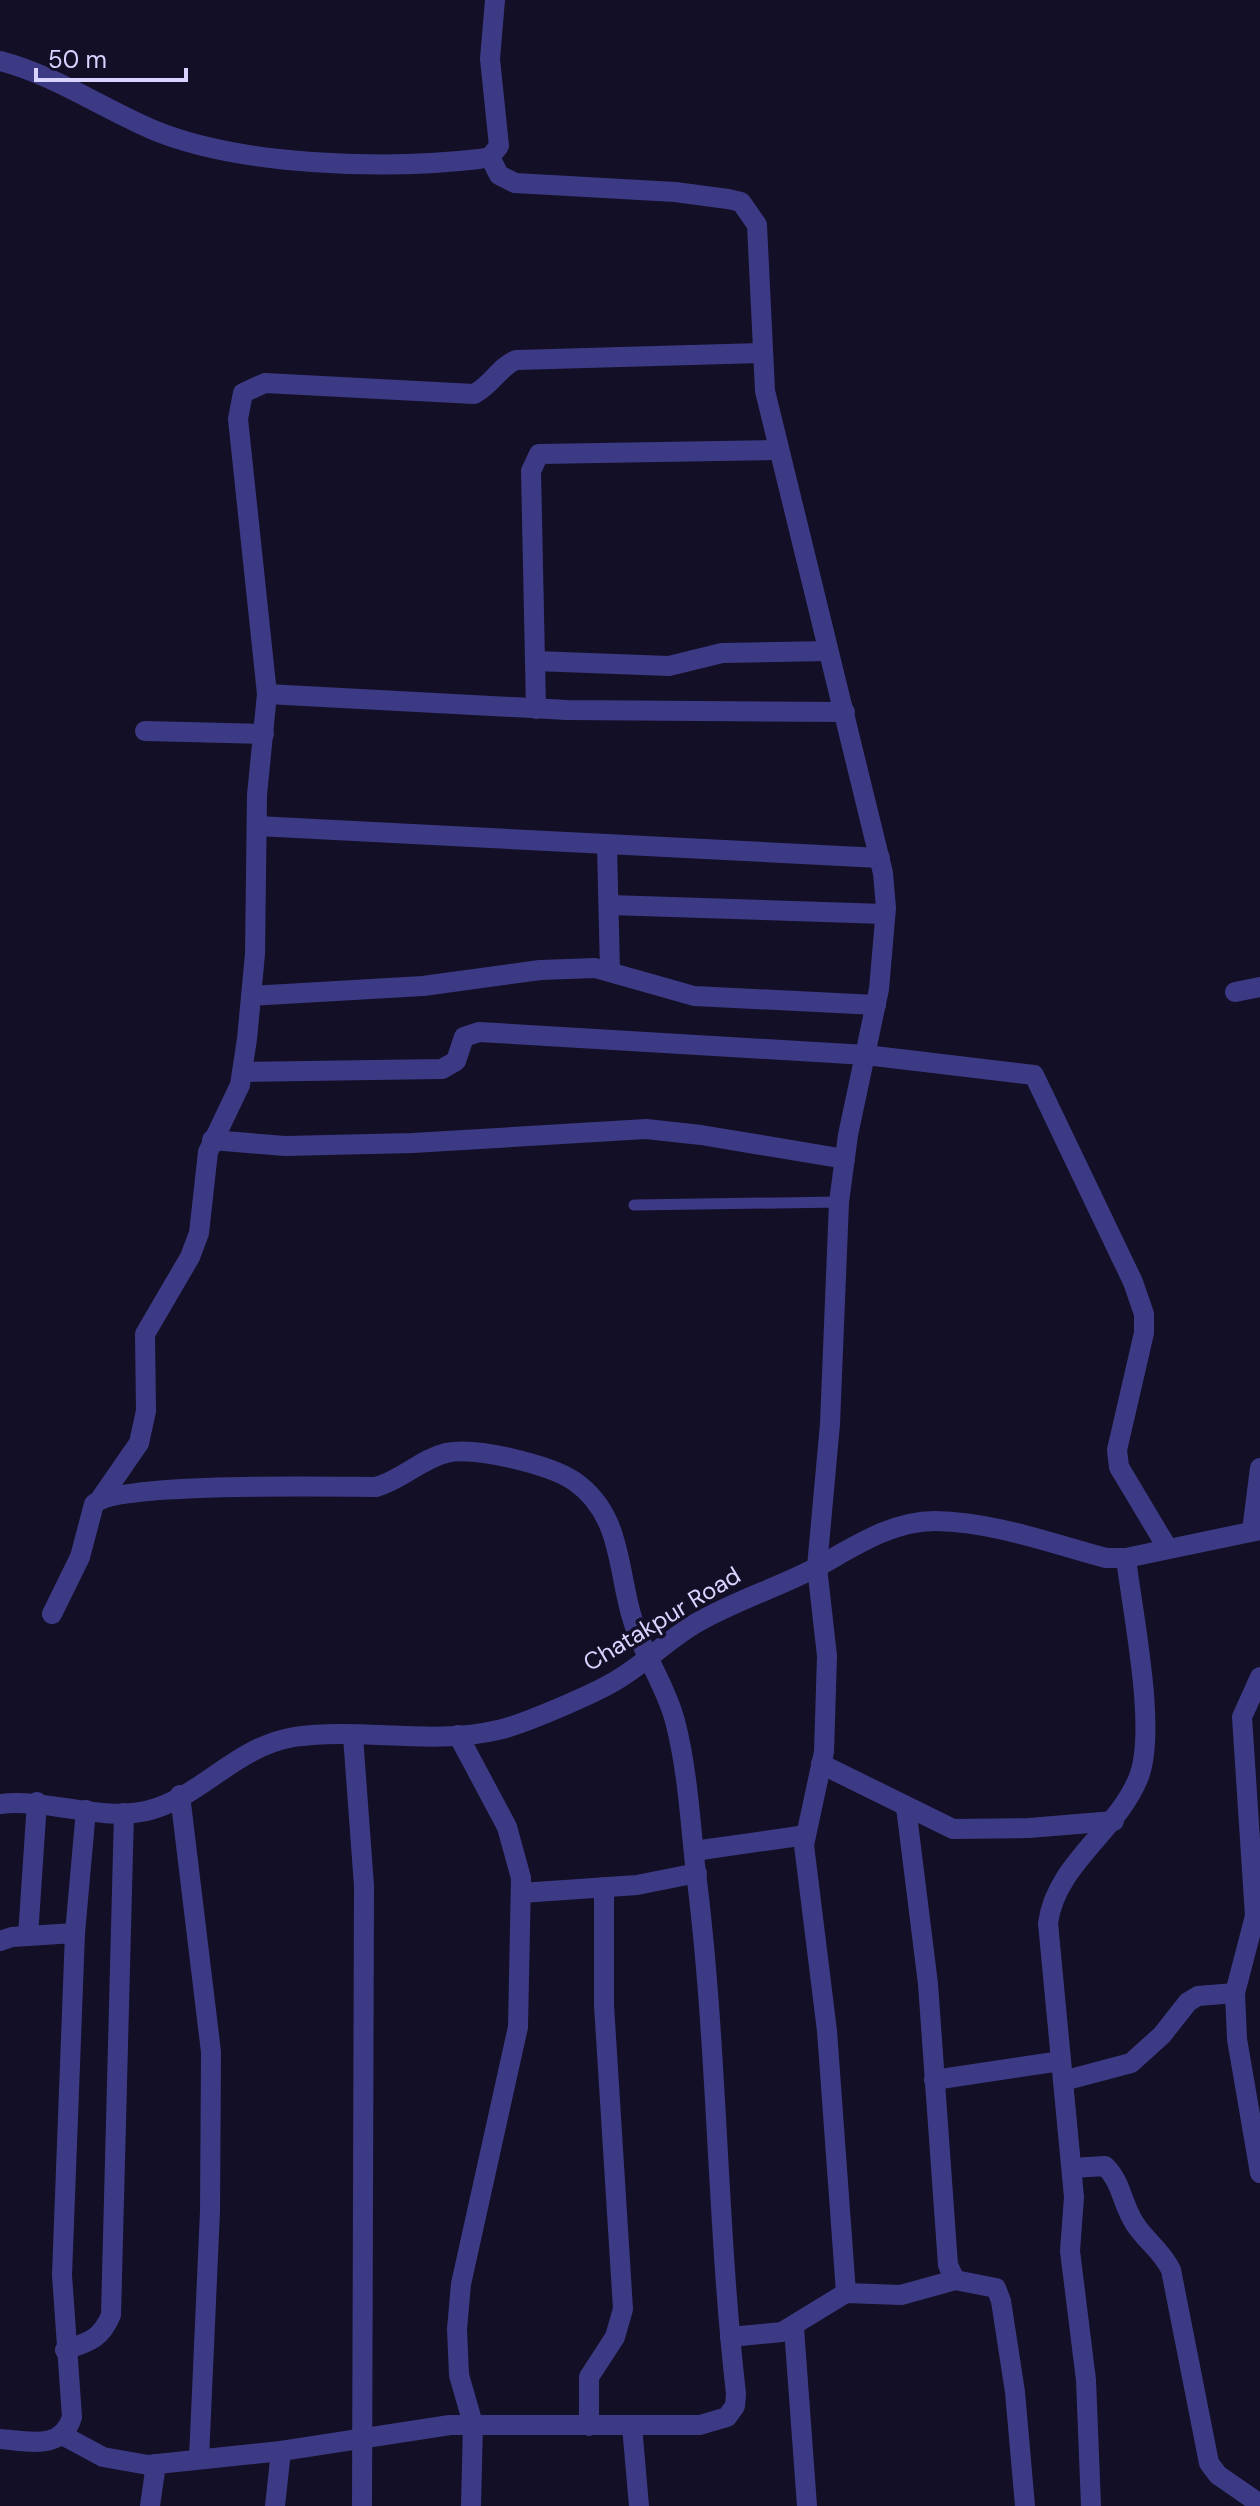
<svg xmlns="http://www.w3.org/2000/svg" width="1260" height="2506" viewBox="0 0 1260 2506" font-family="'DM Sans',sans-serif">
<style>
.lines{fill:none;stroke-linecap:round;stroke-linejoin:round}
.lane{stroke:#3d3a85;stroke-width:11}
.street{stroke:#3d3a85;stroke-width:20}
.labels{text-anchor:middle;stroke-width:7;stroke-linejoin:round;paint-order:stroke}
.street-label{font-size:24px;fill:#d9d4ff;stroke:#130f26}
</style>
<rect width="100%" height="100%" fill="#130f26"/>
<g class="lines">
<polyline class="lane" points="634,1205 839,1202"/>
<g class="street">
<path d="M0,61C54,75 100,107 151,129C238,166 384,170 479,159L490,157L499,146L490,59L495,0"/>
<polyline points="490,157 499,175 515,183 675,192 728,199 741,202 757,225 765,391 883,873 886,908 879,989 848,1135 839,1202 830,1424 817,1567 827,1656 824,1752 804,1845 827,2031 846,2293"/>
<polyline points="535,661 669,666 722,653 828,651"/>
<polyline points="267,694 567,710 845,712"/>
<polyline points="536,709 531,471 539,454 778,450"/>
<polyline points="145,731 264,734"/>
<polyline points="257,826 880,858"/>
<polyline points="607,846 610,971"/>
<polyline points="610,905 885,914"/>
<polyline points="1235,992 1260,987"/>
<polyline points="251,996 423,986 540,970 595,968 694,996 876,1005"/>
<polyline points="242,1072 442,1069 456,1061 464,1037 479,1032 866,1055 1034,1075 1133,1282 1144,1314 1144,1333 1117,1450 1119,1467 1168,1549"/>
<polyline points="212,1140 285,1146 413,1143 646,1129 701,1135 845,1159"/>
<path d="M101,1498L139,1443L146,1411L145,1334L190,1257L199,1233L208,1152L240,1085L247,1039L255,954L257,795L267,694L238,419L243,393L265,383L474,394C492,385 499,367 516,360L761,353"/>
<polyline points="1252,1531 1260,1468"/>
<path d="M52,1614L80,1557L94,1504C118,1482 332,1487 376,1487C402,1480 421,1459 446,1453C475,1446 550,1465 574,1481C623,1515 617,1571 633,1621C644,1656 666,1686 675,1721C687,1767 690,1817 695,1865C718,2040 716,2218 736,2394L735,2406L727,2417L700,2425H450L281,2451L148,2465L103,2457L64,2436"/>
<polyline points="1260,1677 1242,1717 1255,1916 1235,1993 1237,2039 1260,2173"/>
<polyline points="458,1735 507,1827 521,1878 518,2027 461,2284 457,2329 459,2375 473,2424 471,2506"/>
<polyline points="353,1736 364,1886 362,2506"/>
<polyline points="821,1764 953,1829 1029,1828 1114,1821"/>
<polyline points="180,1795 211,2052 210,2211 199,2459"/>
<path d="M0,1804C49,1798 103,1823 150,1810C202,1796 235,1747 294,1737C361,1727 430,1746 498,1730C522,1725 599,1692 620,1678C646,1662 667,1641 693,1625C733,1601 778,1588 819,1566C855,1546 892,1521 935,1521C994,1522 1050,1543 1106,1558H1126L1260,1530"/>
<polyline points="906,1807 928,1984 948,2265 955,2280 996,2288 1001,2301 1015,2392 1025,2506"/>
<polyline points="694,1851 806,1835"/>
<polyline points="521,1893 637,1885 697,1873"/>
<polyline points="28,1936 37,1802"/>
<polyline points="0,1941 12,1937 75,1933"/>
<polyline points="934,2080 1061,2061"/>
<polyline points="1063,2081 1131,2063 1162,2035 1188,2002 1198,1996 1235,1993"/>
<path d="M1072,2168L1105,2166C1122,2182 1122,2205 1135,2224C1146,2241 1162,2251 1171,2270L1209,2463L1218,2475L1260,2504"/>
<polyline points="794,2328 807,2506"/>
<polyline points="730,2337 782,2332 846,2293 901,2295 955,2280"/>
<path d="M65,2350C89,2342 101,2339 111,2315L124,1813"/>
<polyline points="589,2426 589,2377 615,2337 623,2309 604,2005 604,1887"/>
<polyline points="632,2426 639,2506"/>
<path d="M0,2439C28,2441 62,2451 72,2417L62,2275L75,1933L86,1810"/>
<polyline points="150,2506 156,2464"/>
<polyline points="275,2506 281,2451"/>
<path d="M1091,2506L1086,2380L1070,2251L1074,2197L1048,1923C1056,1864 1116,1832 1138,1779C1158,1732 1132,1611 1126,1558"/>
</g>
</g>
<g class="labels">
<g class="street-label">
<text transform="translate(662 1619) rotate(-31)" y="8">Chatakpur Road</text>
</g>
</g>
<path d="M36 68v12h150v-12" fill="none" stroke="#d9d4ff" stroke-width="4"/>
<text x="48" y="68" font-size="24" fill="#d9d4ff" stroke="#130f26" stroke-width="6" paint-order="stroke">50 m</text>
</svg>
